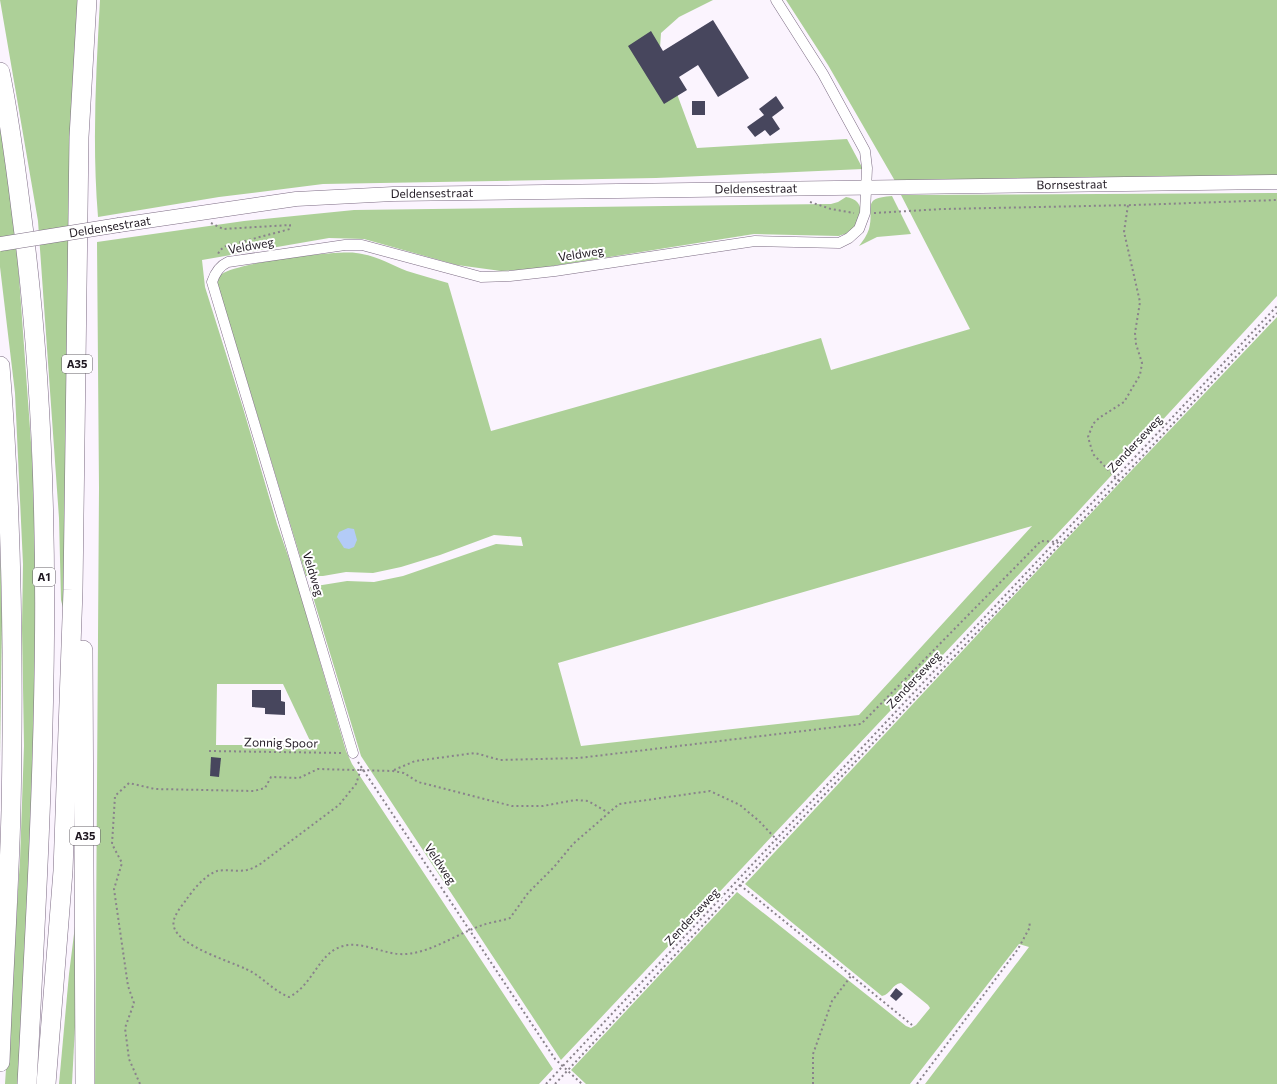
<svg xmlns="http://www.w3.org/2000/svg" width="1277" height="1084" viewBox="0 0 1277 1084" font-family="Commissioner,sans-serif">
<style>
.green{fill:#add098;fill-rule:evenodd}
.water{fill:#b3cbf7}
.building{fill:#47465d}
.lines{fill:none;stroke-linecap:round;stroke-linejoin:round}
.street-casing{stroke:#7c6c83;stroke-width:11}
.secondary-casing{stroke:#7c6c83;stroke-width:15}
.highway-casing{stroke:#7c6c83;stroke-width:20}
.path{stroke:#89828b;stroke-width:2;stroke-dasharray:2 3;stroke-linecap:butt}
.street{stroke:#fff;stroke-width:10}
.secondary{stroke:#fff;stroke-width:14}
.highway{stroke:#fff;stroke-width:19}
.secondary-bridge-casing{stroke:#7c6c83;stroke-width:15;stroke-linecap:butt}
.secondary-bridge{stroke:#fff;stroke-width:14}
.labels{text-anchor:middle;stroke-width:4;stroke-linejoin:round;paint-order:stroke}
.shield{fill:#fff;stroke:#635e64;stroke-width:1}
.shield-label{font-size:11px;font-weight:bold;fill:#201922}
.street-label{font-size:12px;fill:#201922;stroke:#fff}
</style>
<rect width="100%" height="100%" fill="#fbf4fe"/>
<g class="green">
<polygon points="0,0 80,0 64,612 61,600 59,518 38,221"/>
<path d="M100,0H713L679,17L661,33L660,48L697,148L847,139L863,169L656,178L323,184L219,197L98,217C92,144 96,73 100,0Z"/>
<polygon points="786,0 1277,0 1277,176 895,181 828,65"/>
<polygon points="0,123 10,179 17,249 33,470 38,678 18,1084 5,1084 20,860 24,746 22,628 23,564 15,393 0,267"/>
<path d="M1277,193V296L1072,518L561,1060L361,756L310,587L347,581L374,582L403,576L496,544L523,546L521,537L494,535L440,555L401,567L373,573L346,572L323,576H306L218,285C218,281 218,277 222,274C235,263 336,250 356,253C374,255 390,264 407,271C420,275 434,279 448,283L491,431L821,338L831,370L970,329L901,195ZM1032,526L859,715L581,746L558,663Z"/>
<path d="M892,196L911,234L877,237L859,246C863,241 867,235 869,229C875,208 860,198 892,196Z"/>
<path d="M846,197C866,200 863,219 851,231C848,234 843,234 839,236L754,234L534,269L501,271L457,265L364,239L329,238L202,260L205,287L243,408L277,524L295,576L346,751L352,764L553,1069L539,1084H95L99,488L97,242L244,221L354,210L831,204L838,202ZM217,684H283L312,745H216Z"/>
<path d="M1277,317V1084H925L1029,947L1019,944L910,1084H586L571,1070L737,892L906,1026L911,1028L916,1025L930,1008L928,1005L901,983C892,984 891,994 882,996L745,884L1077,528Z"/>
<polygon points="0,545 2,621 0,758"/>
<polygon points="78,902 79,950 72,1084 59,1084 69,974"/>
</g>
<polygon class="water" points="348,528 354,529 357,540 354,547 349,549 344,548 337,537 339,532"/>
<g class="building">
<polygon points="713,20 749,78 718,97 698,65 679,77 687,90 664,104 628,46 651,31 663,51"/>
<polygon points="776,96 784,108 772,117 780,129 770,136 765,130 755,137 747,127 764,115 759,109"/>
<rect x="692" y="101" width="13" height="14"/>
<polygon points="252,690 281,690 281,701 285,702 285,715 265,714 265,708 252,707"/>
<polygon points="211,757 221,758 219,777 210,776"/>
<polygon points="896,988 903,994 896,1001 890,996"/>
</g>
<g class="lines">
<defs>
<path id="street" d="M353,753L212,282C215,273 219,266 228,262L345,245H362L481,277L510,276L555,271L755,241L839,243L849,238L859,229L865,213L867,168L865,151L823,74L776,0"/>
<g id="secondary">
<path id="s1" d="M119,225L296,199L393,194L1277,182"/>
</g>
<g id="highway">
<path d="M0,72C10,120 16,170 22,218C60,506 42,796 27,1084"/>
<path d="M0,366C12,513 14,662 11,810C9,894 3,978 0,1062"/>
<polyline points="83,650 85,1084"/>
<polyline points="46,1084 63,871 73,590 79,137 87,0"/>
</g>
</defs>
<use href="#street" class="street-casing"/>
<use href="#secondary" class="secondary-casing"/>
<use href="#highway" class="highway-casing"/>
<g class="path">
<polyline points="810,202 831,209 854,213"/>
<polyline points="874,213 943,209 1135,205 1277,200"/>
<polyline points="211,223 223,229 290,225 290,229 226,246 220,250 217,256"/>
<polyline points="1119,481 1093,454 1088,437 1093,424 1099,418 1124,402 1140,375 1142,363 1136,344 1135,333 1140,302 1124,232 1128,205"/>
<polyline points="209,751 343,753"/>
<polyline points="358,762 555,1059 582,1084"/>
<path d="M361,769L356,784L339,805L259,865C255,867 251,869 247,870C238,872 226,869 217,871C205,875 193,890 186,900C181,907 171,918 174,927C179,946 229,961 246,969C262,976 273,991 289,997C312,986 318,955 340,947C361,939 385,956 406,954C433,952 458,933 483,925C491,922 501,921 510,918L528,893L554,867L573,844L619,804L710,791L740,805L759,821L777,840"/>
<polyline points="394,770 415,761 475,753 500,760 579,758 861,724 1041,541 1057,542 1059,544"/>
<polyline points="740,885 912,1025"/>
<polyline points="140,1084 129,1059 125,1028 134,1003 128,986 114,889 122,863 112,844 115,796 129,783 155,789 254,791 265,788 271,777 299,778 318,769 393,771 404,773 418,782 512,806 543,806 575,800 588,801 609,813"/>
<polyline points="546,1084 1277,306"/>
<polyline points="555,1084 780,842 1277,313"/>
<polyline points="813,1084 813,1054 832,1001 851,976"/>
<polyline points="917,1084 1018,949 1030,927 1029,921"/>
</g>
<use href="#street" class="street"/>
<use href="#secondary" class="secondary"/>
<use href="#highway" class="highway"/>
<defs>
<polyline id="secondary-bridge" points="0,244 119,225"/>
</defs>
<use href="#secondary-bridge" class="secondary-bridge-casing"/>
<use href="#secondary-bridge" class="secondary-bridge"/>
</g>
<g class="labels">
<g class="shield">
<rect x="62" y="355" width="30" height="18" rx="3"/>
<rect x="33" y="568" width="22" height="18" rx="3"/>
<rect x="70" y="827" width="30" height="18" rx="3"/>
</g>
<g class="shield-label">
<text x="77" y="368">A35</text>
<text x="44" y="581">A1</text>
<text x="85" y="840">A35</text>
</g>
<g class="street-label">
<text dy="4" stroke="none"><textPath href="#s1" startOffset="955">Bornsestraat</textPath></text>
<text dy="4" stroke="none"><textPath href="#s1" startOffset="639">Deldensestraat</textPath></text>
<text dy="4" stroke="none"><textPath href="#s1" startOffset="315">Deldensestraat</textPath></text>
<text transform="translate(110 227) rotate(-9)" y="4">Deldensestraat</text>
<text transform="translate(251 246) rotate(-10)" y="4">Veldweg</text>
<text transform="translate(581 254) rotate(-9)" y="4">Veldweg</text>
<text transform="translate(1135 444) rotate(-47)" y="4">Zenderseweg</text>
<text transform="translate(313 574) rotate(73)" y="4">Veldweg</text>
<text transform="translate(914 680) rotate(-47)" y="4">Zenderseweg</text>
<text transform="translate(281 743) rotate(1)" y="4">Zonnig Spoor</text>
<text transform="translate(440 864) rotate(56)" y="4">Veldweg</text>
<text transform="translate(692 917) rotate(-47)" y="4">Zenderseweg</text>
</g>
</g>
</svg>
